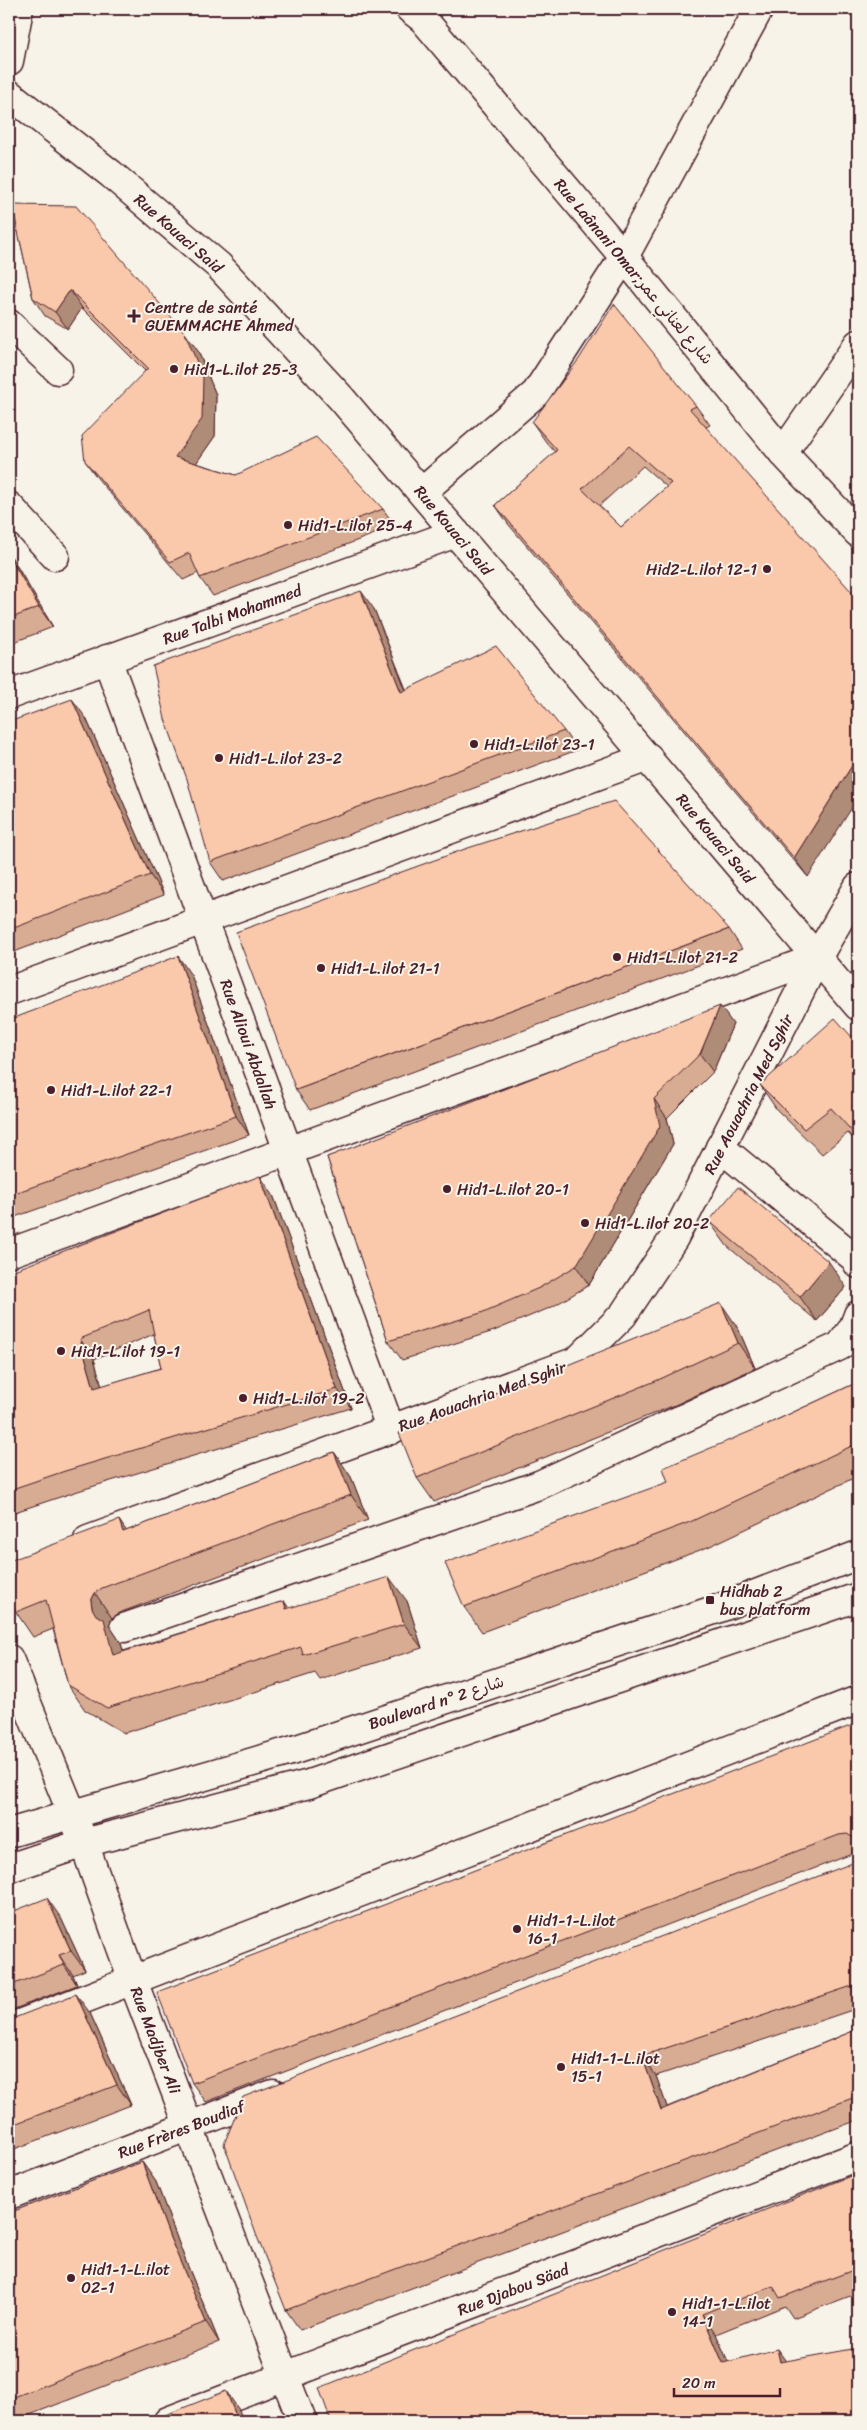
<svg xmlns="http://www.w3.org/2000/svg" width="867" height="2430" viewBox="0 0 867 2430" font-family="Sriracha,'Playpen Sans Arabic',sans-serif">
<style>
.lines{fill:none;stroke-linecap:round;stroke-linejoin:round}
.minor-casing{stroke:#4a1f2b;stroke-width:31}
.major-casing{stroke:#4a1f2b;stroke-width:31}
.minor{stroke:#f7f3e8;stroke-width:28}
.major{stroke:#f7f3e8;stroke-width:28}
.wall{fill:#d7ac92;stroke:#4a1f2b;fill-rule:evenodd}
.shaded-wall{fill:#af8c77;stroke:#4a1f2b}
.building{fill:#fac8aa;stroke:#4a1f2b;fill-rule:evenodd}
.poi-dot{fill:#4a1f2b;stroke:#f7f3e8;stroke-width:2}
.labels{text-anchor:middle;stroke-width:4;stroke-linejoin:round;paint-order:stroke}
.street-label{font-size:16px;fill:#4a1f2b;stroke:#f7f3e8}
.poi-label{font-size:16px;fill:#4a1f2b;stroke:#f7f3e8;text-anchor:start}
</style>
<rect width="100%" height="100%" fill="#f7f3e8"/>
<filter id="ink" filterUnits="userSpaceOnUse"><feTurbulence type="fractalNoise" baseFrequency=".02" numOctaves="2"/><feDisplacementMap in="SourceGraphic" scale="10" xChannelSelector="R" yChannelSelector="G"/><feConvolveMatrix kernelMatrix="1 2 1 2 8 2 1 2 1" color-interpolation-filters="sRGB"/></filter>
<g filter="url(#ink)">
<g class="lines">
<defs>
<g id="minor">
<polyline points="410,9 423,19 624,257 783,453 858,533"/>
<polyline points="9,61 19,9"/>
<polyline points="9,94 111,174 219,266 341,398 858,1006"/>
<polyline points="9,324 58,370"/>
<polyline points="783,453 858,344"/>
<polyline points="422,492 536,393 624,257 759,9"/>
<polyline points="9,506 55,556"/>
<polyline points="107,659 391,1430"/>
<polyline points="9,695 456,533"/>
<polyline points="9,991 648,757"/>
<polyline points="720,1147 857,1260 858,1264"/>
<polyline points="9,1253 817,958"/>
<polyline points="88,1540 577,1361 623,1315 674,1238 817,958 858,887"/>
<polyline points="124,1628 539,1485 840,1346 853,1328 858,1315"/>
<polyline points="9,1659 84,1843 133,1981 302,2421"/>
<polyline points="9,2028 858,1700"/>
<polyline points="9,2195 273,2094"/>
<polyline points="168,2421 858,2156"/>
</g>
<g id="major">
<polyline points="9,1833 294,1750 717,1609 858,1555"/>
<polyline points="9,1868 84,1843 309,1784 858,1597"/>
</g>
</defs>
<use href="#minor" class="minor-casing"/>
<use href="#major" class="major-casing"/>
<use href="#minor" class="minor"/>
<use href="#major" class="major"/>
</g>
<g class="wall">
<polygon points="12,205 198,351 216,395 215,436 196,463 236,475 383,509 395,526 213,596 200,578 198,573 183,580 98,479 85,461 145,371 82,308 68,329 45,316 33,298"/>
<path d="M696,406L710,425L706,427L808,877L509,525L495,505L555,452L546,442L532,422ZM643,466L667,487L621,527L599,506Z"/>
<polygon points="9,553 53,627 9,644"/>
<polygon points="374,609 406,689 564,731 577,750 223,881 210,862"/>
<polygon points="86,718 164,895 9,954 9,722"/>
<polygon points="729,929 742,949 310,1110 296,1090"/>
<polygon points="191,975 249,1135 9,1219 9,1020"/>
<polygon points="733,1024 713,1072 667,1118 673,1144 589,1285 552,1307 494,1331 402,1360 388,1341 327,1157"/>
<polygon points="858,1044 858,1144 848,1133 822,1154 777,1110 760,1085"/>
<path d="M273,1195L351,1408L78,1491L9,1514V1272ZM154,1334L161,1368L102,1386L94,1359Z"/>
<polygon points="709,1221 846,1287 817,1321 727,1246"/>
<polygon points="738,1328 755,1368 675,1405 434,1502 417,1478"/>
<polygon points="858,1382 858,1476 708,1547 482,1632 464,1607 668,1482 768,1424"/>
<polygon points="334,1452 351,1477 368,1520 119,1613 112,1618 109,1625 121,1643 123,1651 284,1601 289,1609 407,1601 422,1648 320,1680 315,1673 124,1733 85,1710 68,1685 53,1629 33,1637 16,1612 126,1531"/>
<polygon points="858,1723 858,1854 852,1854 206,2102 192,2083"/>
<polygon points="858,1855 858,2008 656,2076 667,2107 858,2029 858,2120 300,2330 286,2310 856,1860"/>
<polygon points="9,1913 61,1918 85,1970 73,1975 77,1985 9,2011"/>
<polygon points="90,2013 131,2105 9,2151 9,2020"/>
<polygon points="142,2162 156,2182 184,2257 219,2342 14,2421 9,2421 9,2213"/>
<polygon points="858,2173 858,2293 793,2318 785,2306 716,2334 728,2362 786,2361 858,2421 331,2421"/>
</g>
<g class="shaded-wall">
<polygon points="70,290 82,308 68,329 55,312"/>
<polygon points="185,333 198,351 216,395 215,436 188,475 175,457"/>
<polygon points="9,553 53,627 39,607 9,556"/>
<polygon points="361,591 374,609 414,711 401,692"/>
<polygon points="72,699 86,718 164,895 150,875"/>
<polygon points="858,756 858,798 808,877 794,858"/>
<polygon points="178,956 191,975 249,1135 236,1116"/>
<polygon points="720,1006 733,1024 713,1072 700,1054"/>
<polygon points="654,1099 667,1118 673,1144 589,1285 576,1266"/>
<polygon points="260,1176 273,1195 351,1408 337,1389"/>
<polygon points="829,1262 846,1287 817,1321 800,1297"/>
<polygon points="721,1303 738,1328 755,1368 738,1343"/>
<polygon points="80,1339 94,1359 108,1408 94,1388"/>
<polygon points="334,1452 351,1477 368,1520 351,1495"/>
<polygon points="119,1520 136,1545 123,1532"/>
<polygon points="389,1577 407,1601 422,1648 404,1624"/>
<polygon points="95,1593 112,1618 109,1625 121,1643 130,1679 113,1655 92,1608 91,1601"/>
<polygon points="284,1601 301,1626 286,1609"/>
<polygon points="47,1898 61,1918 85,1970 71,1951"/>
<polygon points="59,1955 73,1975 77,1985 64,1965"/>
<polygon points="76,1994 90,2013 131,2105 117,2085"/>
<polygon points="642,2056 656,2076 675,2129 661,2110"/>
<polygon points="142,2162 156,2182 184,2257 219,2342 206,2322 170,2238"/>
<polygon points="702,2314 716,2334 737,2382 723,2363"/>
<polygon points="777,2349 791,2368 780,2362"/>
<polygon points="226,2391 239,2410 244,2421 238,2421"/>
</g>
<g class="building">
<polygon points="12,205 76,206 185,333 203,377 202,419 175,457 236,475 316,437 383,509 200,578 189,553 170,562 85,461 82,436 148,368 70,290 55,312 33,298"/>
<path d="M614,304L696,406L690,409L858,599V756L794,858L495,505L557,450L532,422L579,359ZM629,446L671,483L621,527L582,489Z"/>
<polygon points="9,556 39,607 9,619"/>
<polygon points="361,591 401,692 496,646 564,731 210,862 187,779 165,719 153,666"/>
<polygon points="72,699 150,875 9,930 9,722"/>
<polygon points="614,801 729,929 296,1090 236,932 465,849"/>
<polygon points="178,956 236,1116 9,1195 9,1020"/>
<polygon points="720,1006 700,1054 654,1099 660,1126 576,1266 539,1288 481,1313 388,1341 327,1157"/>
<polygon points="835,1018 858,1044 858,1138 831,1108 804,1129 760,1085"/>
<path d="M260,1176L337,1389L65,1471L9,1490V1272ZM149,1310L161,1368L94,1388L80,1339Z"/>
<polygon points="738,1187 829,1262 800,1297 709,1221"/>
<polygon points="721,1303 738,1343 658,1380 417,1478 399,1433"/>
<polygon points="858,1382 858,1443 690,1522 464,1607 445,1563 668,1482 663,1468 768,1424"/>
<polygon points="334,1452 351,1495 102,1588 95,1593 91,1601 92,1608 96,1615 104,1619 113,1655 284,1601 286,1609 389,1577 404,1624 303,1655 301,1647 107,1708 68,1685 46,1600 16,1612 9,1594 9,1561 119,1520 123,1532"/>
<polygon points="858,1723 858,1843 854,1838 847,1834 839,1835 192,2083 157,1992"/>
<polygon points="858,1855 858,1984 642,2056 661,2110 858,2029 858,2096 286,2310 256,2234 224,2144 243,2097 850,1864 856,1860"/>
<polygon points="47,1898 71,1951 59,1955 64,1965 9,1986 9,1913"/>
<polygon points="76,1994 117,2085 9,2126 9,2020"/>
<polygon points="142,2162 170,2238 206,2322 9,2399 9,2213"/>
<polygon points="858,2173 858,2272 856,2269 780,2298 773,2286 702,2314 723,2363 777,2349 780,2362 858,2348 858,2421 331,2421 319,2388"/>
<polygon points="226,2391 238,2421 150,2421"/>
</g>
</g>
<g class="poi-dot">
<path d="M131.5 308.5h5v5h5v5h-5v5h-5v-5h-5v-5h5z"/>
<circle cx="174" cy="369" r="5"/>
<circle cx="288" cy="525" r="5"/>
<circle cx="767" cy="569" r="5"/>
<circle cx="474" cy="744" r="5"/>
<circle cx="219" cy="758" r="5"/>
<circle cx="617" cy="957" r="5"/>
<circle cx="321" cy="968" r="5"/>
<circle cx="51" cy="1090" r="5"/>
<circle cx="447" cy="1189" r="5"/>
<circle cx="585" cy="1223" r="5"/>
<circle cx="61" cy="1351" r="5"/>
<circle cx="243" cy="1398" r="5"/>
<rect x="705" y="1595" width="10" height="10" rx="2.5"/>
<circle cx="517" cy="1929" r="5"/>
<circle cx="561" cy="2067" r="5"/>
<circle cx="71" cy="2278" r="5"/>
<circle cx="672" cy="2312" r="5"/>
</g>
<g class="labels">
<g class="street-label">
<text transform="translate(179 233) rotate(41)" y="6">Rue Kouaci Said</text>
<text transform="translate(634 271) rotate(50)" y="6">Rue Laânani Omar;شارع لعناني عمر</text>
<text transform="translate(454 530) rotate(50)" y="6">Rue Kouaci Said</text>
<text transform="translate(232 614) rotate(-20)" y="6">Rue Talbi Mohammed</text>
<text transform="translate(716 838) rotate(50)" y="6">Rue Kouaci Said</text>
<text transform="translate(249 1044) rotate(70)" y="6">Rue Alioui Abdallah</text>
<text transform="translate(748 1094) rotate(-63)" y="6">Rue Aouachria Med Sghir</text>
<text transform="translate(482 1396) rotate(-20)" y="6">Rue Aouachria Med Sghir</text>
<text transform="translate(436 1702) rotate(-18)" y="6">Boulevard n° شارع 2</text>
<text transform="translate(156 2040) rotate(69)" y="6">Rue Madjber Ali</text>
<text transform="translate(181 2129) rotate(-21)" y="6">Rue Frères Boudiaf</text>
<text transform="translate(513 2289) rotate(-21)" y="6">Rue Djabou Säad</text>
</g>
<g class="poi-label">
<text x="145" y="313">Centre de santé<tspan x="145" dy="18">GUEMMACHE Ahmed</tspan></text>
<text x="184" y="375">Hid1-L.ilot 25-3</text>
<text x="298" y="531">Hid1-L.ilot 25-4</text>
<text x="757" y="575" text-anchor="end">Hid2-L.ilot 12-1</text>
<text x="484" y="750">Hid1-L.ilot 23-1</text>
<text x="229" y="764">Hid1-L.ilot 23-2</text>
<text x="627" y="963">Hid1-L.ilot 21-2</text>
<text x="331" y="974">Hid1-L.ilot 21-1</text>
<text x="61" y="1096">Hid1-L.ilot 22-1</text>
<text x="457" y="1195">Hid1-L.ilot 20-1</text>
<text x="595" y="1229">Hid1-L.ilot 20-2</text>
<text x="71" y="1357">Hid1-L.ilot 19-1</text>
<text x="253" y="1404">Hid1-L.ilot 19-2</text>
<text x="720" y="1597">Hidhab 2<tspan x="720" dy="18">bus platform</tspan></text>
<text x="527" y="1926">Hid1-1-L.ilot<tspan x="527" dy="18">16-1</tspan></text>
<text x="571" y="2064">Hid1-1-L.ilot<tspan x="571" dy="18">15-1</tspan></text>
<text x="81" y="2275">Hid1-1-L.ilot<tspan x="81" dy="18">02-1</tspan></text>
<text x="682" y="2309">Hid1-1-L.ilot<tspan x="682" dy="18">14-1</tspan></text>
</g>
</g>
<rect width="867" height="2430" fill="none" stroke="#f7f3e8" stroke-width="30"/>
<rect x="15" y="15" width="837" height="2400" fill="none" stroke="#4a1f2b" stroke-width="2" filter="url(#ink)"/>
<path d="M674 2388v8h106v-8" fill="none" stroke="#4a1f2b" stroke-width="2.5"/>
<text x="682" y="2388" font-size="15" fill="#4a1f2b" stroke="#f7f3e8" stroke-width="4" paint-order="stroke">20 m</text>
</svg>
